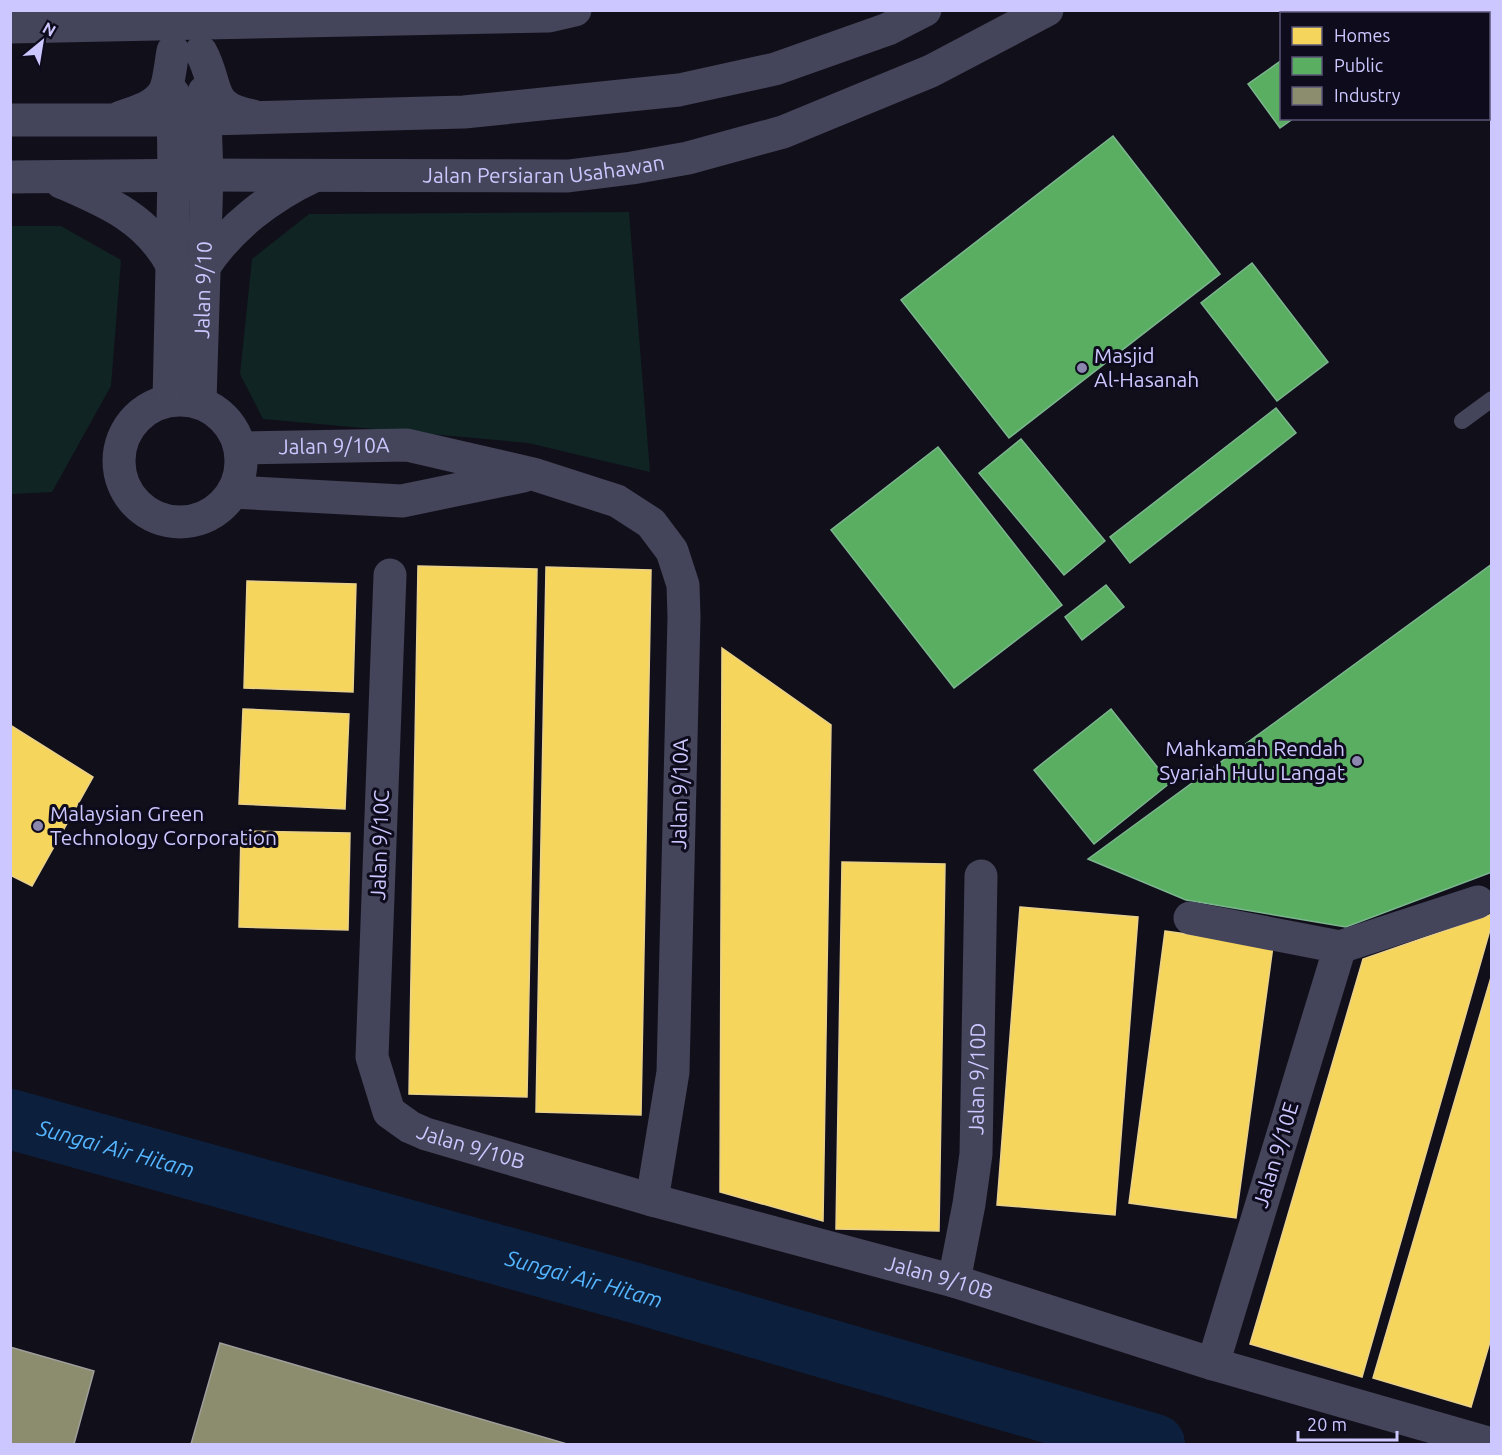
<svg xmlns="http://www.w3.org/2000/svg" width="1502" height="1455" viewBox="0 0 1502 1455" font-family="Ubuntu,sans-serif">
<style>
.green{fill:#0f2423}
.homes{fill:#f6d55c;stroke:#e9d18d;stroke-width:1.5}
.public{fill:#5aae61;stroke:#7cb690;stroke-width:1.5}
.industry{fill:#8c8c6e;stroke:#9f9e9a;stroke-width:1.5}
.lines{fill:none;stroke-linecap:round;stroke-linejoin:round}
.river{stroke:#0c203d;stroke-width:60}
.service{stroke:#44445a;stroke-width:16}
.minor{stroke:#44445a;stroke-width:33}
.tertiary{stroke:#44445a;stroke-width:33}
.poi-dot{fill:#8b87ae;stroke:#0e0b1d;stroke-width:2}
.labels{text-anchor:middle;stroke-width:6;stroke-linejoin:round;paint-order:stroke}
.street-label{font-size:21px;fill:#ccc7ff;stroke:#0e0b1d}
.poi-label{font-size:21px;fill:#ccc7ff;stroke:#0e0b1d;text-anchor:start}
.water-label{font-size:22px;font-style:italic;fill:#55b6ff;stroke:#0e0b1d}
</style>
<rect width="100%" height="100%" fill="#110f19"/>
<g class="green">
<polygon points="629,212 650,472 528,443 263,419 240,374 252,259 309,214"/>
<polygon points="10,226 61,226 121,260 111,386 52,492 11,494"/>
</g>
<g class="homes">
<polygon points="418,566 537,569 527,1097 409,1094"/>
<polygon points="546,567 651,570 641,1115 536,1112"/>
<polygon points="247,581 356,584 353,692 244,688"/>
<polygon points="722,648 831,725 823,1221 720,1192"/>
<polygon points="1492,662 1492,719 1467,677"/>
<polygon points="243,709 349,714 345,809 239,804"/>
<polygon points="10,725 93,777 32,886 10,875"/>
<polygon points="241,831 350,833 348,930 239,927"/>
<polygon points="842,862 945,864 939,1231 836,1229"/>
<polygon points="1020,907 1138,917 1115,1215 997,1205"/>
<polygon points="1492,914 1492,923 1362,1377 1250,1344 1363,959"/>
<polygon points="1165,931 1273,946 1236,1218 1129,1203"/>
<polygon points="1492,974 1492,1335 1471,1407 1373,1378"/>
</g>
<g class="public">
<polygon points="1350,10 1414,10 1416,14 1346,14"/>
<polygon points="1282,60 1282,118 1294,118 1280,128 1248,84"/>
<polygon points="1113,136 1220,274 1009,438 901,300"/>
<polygon points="1252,263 1328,362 1277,401 1201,303"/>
<polygon points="1276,408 1296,433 1130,563 1110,537"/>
<polygon points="1021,439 1105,541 1064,575 979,473"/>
<polygon points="938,447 1062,605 954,688 831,530"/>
<polygon points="1492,564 1492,872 1346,927 1186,900 1088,859"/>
<polygon points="1106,585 1124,607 1082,640 1065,617"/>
<polygon points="1111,709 1170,783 1094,844 1034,770"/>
</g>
<g class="industry">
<polygon points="220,1343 567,1444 191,1444"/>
<polygon points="10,1347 94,1371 74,1444 10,1444"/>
</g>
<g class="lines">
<path class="river" id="s1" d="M10,1119L632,1292L1155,1444"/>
<polyline class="service" points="1462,421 1492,399"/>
<g class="minor">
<polyline points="10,27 549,16 575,10"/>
<circle cx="180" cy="461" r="61"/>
<polyline points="169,400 174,176 173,93"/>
<path id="s2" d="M200,402L207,175L204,92"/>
<path id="s3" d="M240,448L407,445L533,474L617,501L651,523L672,551L683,585L684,617L673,1072L652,1200"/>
<polyline points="233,492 402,501 523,476"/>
<path id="s4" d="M390,575L372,1057L389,1112L410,1127L426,1134L652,1200L954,1281L1213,1364L1492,1444"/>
<polyline points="1190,918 1340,947 1213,1364"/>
<polyline points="1340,947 1478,902"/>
<path id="s5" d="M954,1281L969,1204L976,1154L981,876"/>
</g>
<g class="tertiary">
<path d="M201,52C220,87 205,107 253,116"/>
<path d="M121,117C138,111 162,105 167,85C170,74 171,62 173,51"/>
<polyline points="10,120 173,120 464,112 679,90 775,69 888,29 925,10"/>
<path id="s6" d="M10,177L207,175L568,176L632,168L688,158L783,132L931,71L1047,10"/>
<path d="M61,182C107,202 147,218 172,265"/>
<path d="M204,267C230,227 271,196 314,176"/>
</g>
</g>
<g class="poi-dot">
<circle cx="1082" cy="368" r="6"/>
<circle cx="1357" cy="761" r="6"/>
<circle cx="38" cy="826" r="6"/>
</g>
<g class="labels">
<g class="street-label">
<text dy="7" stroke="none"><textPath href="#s6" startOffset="534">Jalan Persiaran Usahawan</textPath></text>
<text dy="7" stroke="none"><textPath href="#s2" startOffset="112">Jalan 9/10</textPath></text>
<text dy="7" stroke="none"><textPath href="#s3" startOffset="94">Jalan 9/10A</textPath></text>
<text transform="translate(680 794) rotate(-89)" y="7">Jalan 9/10A</text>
<text transform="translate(380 845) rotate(-88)" y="7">Jalan 9/10C</text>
<text dy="7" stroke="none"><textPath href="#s5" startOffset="204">Jalan 9/10D</textPath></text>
<text dy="7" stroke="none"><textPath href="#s4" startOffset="630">Jalan 9/10B</textPath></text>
<text transform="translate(1276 1155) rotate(-73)" y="7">Jalan 9/10E</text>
<text dy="7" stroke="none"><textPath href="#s4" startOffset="1116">Jalan 9/10B</textPath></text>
</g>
<g class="poi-label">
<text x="1094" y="363">Masjid<tspan x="1094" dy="24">Al-Hasanah</tspan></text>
<text x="1345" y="756" text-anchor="end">Mahkamah Rendah<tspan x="1345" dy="24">Syariah Hulu Langat</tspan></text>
<text x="50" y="821">Malaysian Green<tspan x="50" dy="24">Technology Corporation</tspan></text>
</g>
<g class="water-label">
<text dy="8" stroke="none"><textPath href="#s1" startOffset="110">Sungai Air Hitam</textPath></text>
<text dy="8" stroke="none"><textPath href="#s1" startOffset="596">Sungai Air Hitam</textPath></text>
</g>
</g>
<rect width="1502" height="1455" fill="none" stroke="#ccc7ff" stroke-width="24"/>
<rect x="1280" y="12" width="210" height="108" fill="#0e0b1d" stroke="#5a5677" stroke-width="1.5"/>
<rect x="1292" y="27" width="30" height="18" fill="#f6d55c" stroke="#5a5677" stroke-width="1.5"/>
<text x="1334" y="42" font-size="18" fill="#ccc7ff">Homes</text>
<rect x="1292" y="57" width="30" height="18" fill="#5aae61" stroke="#5a5677" stroke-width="1.5"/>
<text x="1334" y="72" font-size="18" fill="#ccc7ff">Public</text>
<rect x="1292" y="87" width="30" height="18" fill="#8c8c6e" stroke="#5a5677" stroke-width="1.5"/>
<text x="1334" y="102" font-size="18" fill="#ccc7ff">Industry</text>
<g transform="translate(42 42) rotate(30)" stroke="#0e0b1d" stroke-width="4.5" paint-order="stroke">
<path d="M0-4.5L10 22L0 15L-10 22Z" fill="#ccc7ff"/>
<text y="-9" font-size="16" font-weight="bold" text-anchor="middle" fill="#ccc7ff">N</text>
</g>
<path d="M1298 1431v9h99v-9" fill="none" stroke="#ccc7ff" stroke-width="3"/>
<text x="1307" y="1431" font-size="18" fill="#ccc7ff" stroke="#0e0b1d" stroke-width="4.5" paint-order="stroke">20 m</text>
</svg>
